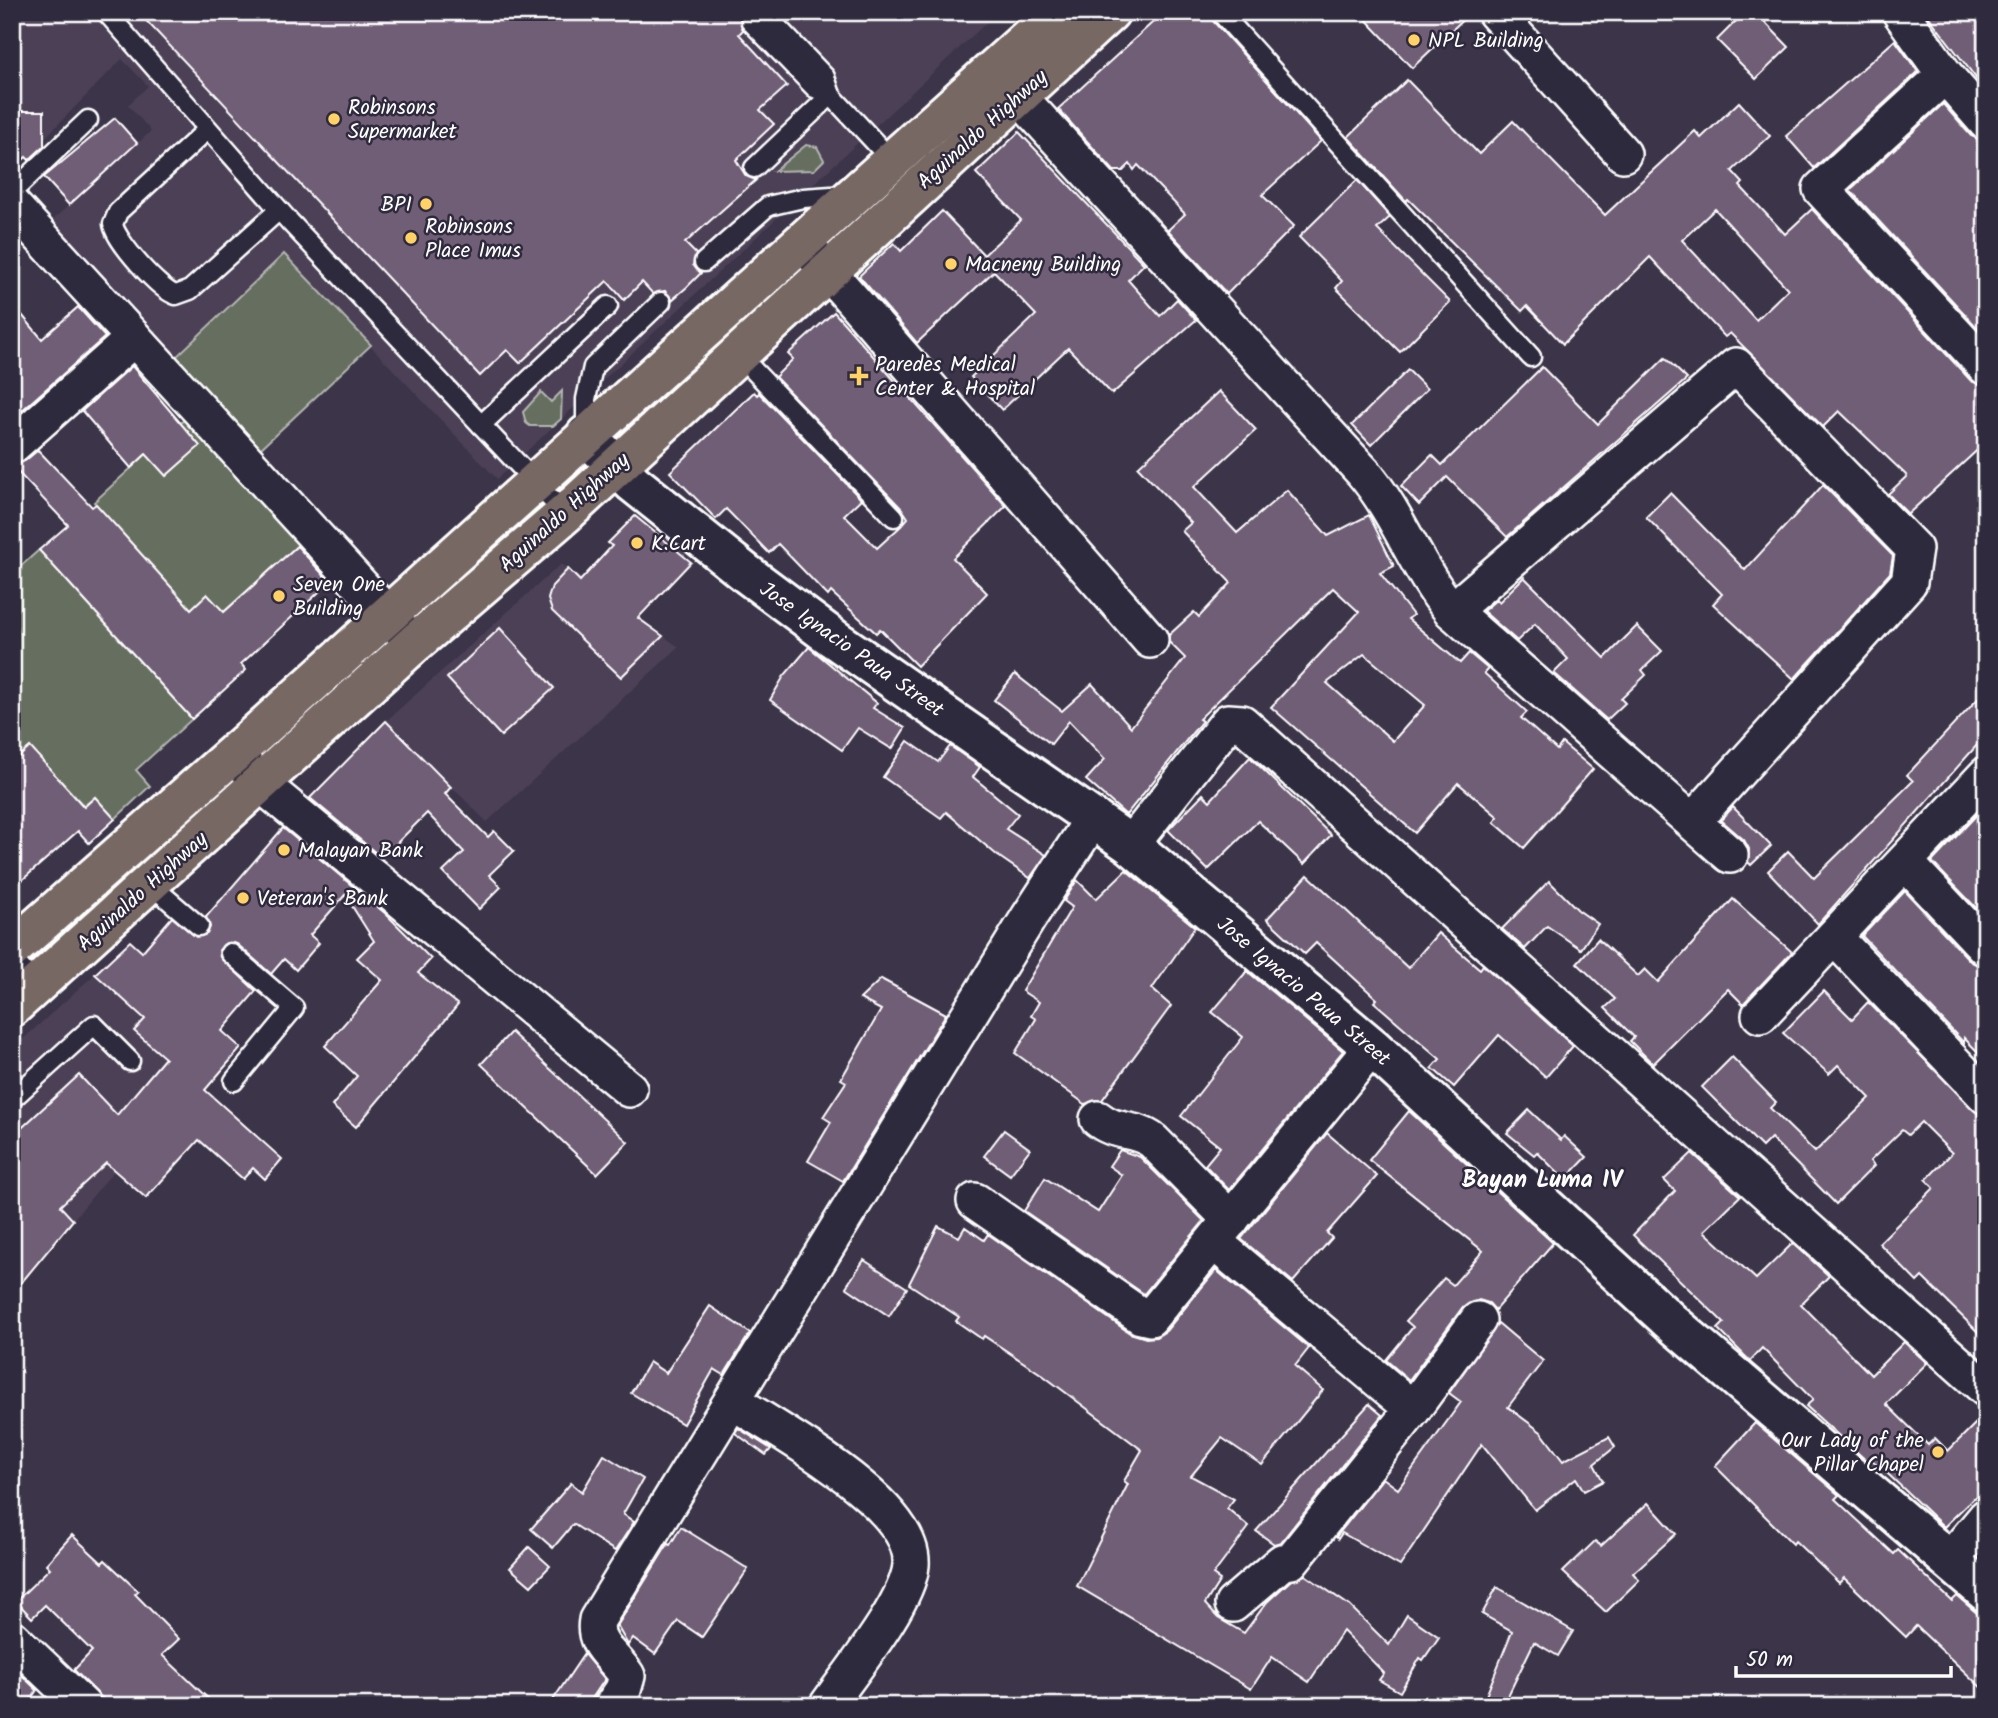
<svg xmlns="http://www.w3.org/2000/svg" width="1998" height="1718" viewBox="0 0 1998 1718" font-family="Kalam,sans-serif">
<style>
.built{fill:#4c4056}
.green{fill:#666e60;stroke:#b2b6b0;stroke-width:2}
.building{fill:#705d76;stroke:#fff;stroke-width:2;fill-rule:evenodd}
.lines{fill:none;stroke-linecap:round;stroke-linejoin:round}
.lane-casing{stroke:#fff;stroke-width:23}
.street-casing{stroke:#fff;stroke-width:40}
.secondary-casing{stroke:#fff;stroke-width:44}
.highway-casing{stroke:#fff;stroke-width:44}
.lane{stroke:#2f2a3d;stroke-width:18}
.street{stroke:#2f2a3d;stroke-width:35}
.secondary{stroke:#2f2a3d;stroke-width:38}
.highway{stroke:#776864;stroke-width:38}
.poi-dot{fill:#ffd166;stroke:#2f2a3d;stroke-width:2.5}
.labels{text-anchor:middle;stroke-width:5;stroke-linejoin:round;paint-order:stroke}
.poi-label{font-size:21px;fill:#fff;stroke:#2f2a3d;text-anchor:start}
.street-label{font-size:21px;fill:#fff;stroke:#2f2a3d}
.quarter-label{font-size:24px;font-weight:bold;fill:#fff;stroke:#2f2a3d}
</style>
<rect width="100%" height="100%" fill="#3c3448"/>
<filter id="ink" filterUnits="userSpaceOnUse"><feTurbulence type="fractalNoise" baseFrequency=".0143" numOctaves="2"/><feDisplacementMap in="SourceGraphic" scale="14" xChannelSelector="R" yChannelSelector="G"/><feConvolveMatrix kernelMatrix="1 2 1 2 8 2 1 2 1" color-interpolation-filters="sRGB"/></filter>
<g filter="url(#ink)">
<g class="built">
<polygon points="12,12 998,12 497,479 284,255 174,359 50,222 151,131 128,105 148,86 122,59 35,148 12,144"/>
<polygon points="561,564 679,647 487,822 386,721"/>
<polygon points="95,974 199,1069 12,1293 12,1049"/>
</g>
<g class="green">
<polygon points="806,145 817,147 824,160 814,170 774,171"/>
<polygon points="284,254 371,345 258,451 174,359"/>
<polygon points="562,391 561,419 553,426 530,426 526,423 523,412 541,392 551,402"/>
<polygon points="186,418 300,543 207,627 94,502"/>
<polygon points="39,550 192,719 136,770 150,786 115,819 95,797 84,806 41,760 12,786 12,574"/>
</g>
<g class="building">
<polygon points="138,12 746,12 740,18 743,30 739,34 787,86 760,110 774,124 736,160 746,176 756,180 685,243 696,254 693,265 701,273 687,287 672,300 665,291 653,294 642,282 624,300 607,281 520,363 507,350 480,376"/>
<polygon points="1164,12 1209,12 1212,20 1321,141 1262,195 1294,226 1227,294 1168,230 1185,214 1138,165 1134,170 1130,164 1123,171 1114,171 1058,109"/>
<polygon points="1359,12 1471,12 1412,68"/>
<polygon points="1745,12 1755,12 1789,47 1756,79 1717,40"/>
<polygon points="1986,12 1986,91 1926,13"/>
<polygon points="1895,40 1918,72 1814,168 1786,136"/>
<path d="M1407,80L1479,154L1513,121L1605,215L1695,131L1701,138L1739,102L1770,136L1732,171L1743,183L1740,186L1785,234L1812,209L1971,381L1986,387V442L1908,514L1888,494L1907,476L1839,411L1823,427L1730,333L1725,337L1650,257L1563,344L1527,306L1522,311L1408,199L1406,201L1348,137ZM1715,209L1788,289L1756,320L1682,240Z"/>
<polygon points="1943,104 1971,136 1986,142 1986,337 1850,190"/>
<polygon points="12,111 44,111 44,146 29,160 26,157 12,170"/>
<polygon points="115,118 137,143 69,205 44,177"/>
<polygon points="1019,132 1144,264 1128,280 1160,316 1177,299 1196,320 1112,394 1068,348 1002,410 971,377 1036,315 994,271 917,343 859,276 894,243 901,251 942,211 984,255 1021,220 976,173"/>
<polygon points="1357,180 1390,217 1377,229 1450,302 1400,352 1336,288 1342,281 1299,237"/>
<polygon points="12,303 42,339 78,307 105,337 12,419"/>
<polygon points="834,312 1006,506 953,558 987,593 917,666 880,629 876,633 831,592 828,596 778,544 769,553 726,509 716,519 670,472 754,392 757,395 759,393 861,499 844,515 877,548 902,525 908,518 902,509 775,377 793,359 788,354"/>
<polygon points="1665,358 1687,379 1507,537 1447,477 1419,505 1401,486 1432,455 1442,465 1542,367 1598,424"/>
<polygon points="132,366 200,446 166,476 146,454 131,468 82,411"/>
<polygon points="1408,370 1427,389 1371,445 1352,425"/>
<path d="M1219,391L1256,430L1194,487L1237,533L1287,490L1328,536L1369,515L1394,566L1380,573L1413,615L1408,619L1460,663L1469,653L1488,669L1484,673L1527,712L1521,718L1557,750L1562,743L1593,769L1524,848L1494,822L1498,817L1458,783L1415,833L1271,707L1359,612L1333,588L1199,719L1202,721L1126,815L1086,780L1105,759L1069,721L1051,744L994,700L1015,674L1062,711L1092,684L1131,727L1185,658L1169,642V635L1194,612L1199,617L1231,583L1182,531L1191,523L1138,467ZM1364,654L1425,705L1393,741L1327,683Z"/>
<polygon points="38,450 92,507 96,504 191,609 207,594 224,612 297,546 330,582 241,664 246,670 192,719 39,550 68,525 12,466 25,461"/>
<polygon points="1823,485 1893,556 1890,573 1794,679 1713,604 1722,594 1646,517 1670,493 1745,570"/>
<polygon points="635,516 691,562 638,618 663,636 621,677 552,611 548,599 552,586 568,569 580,581 612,546 608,543"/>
<polygon points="1524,577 1605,658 1637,626 1662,651 1642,670 1646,675 1621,699 1625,703 1607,720 1554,673 1568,659 1535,624 1517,641 1483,611 1497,599 1499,602"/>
<polygon points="500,628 554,688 501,736 447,678"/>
<polygon points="809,647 877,703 873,708 905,728 892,749 858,728 842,750 770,700 784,676"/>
<polygon points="1986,690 1986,735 1818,924 1768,871 1788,851 1814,878 1913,781 1907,775"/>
<polygon points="386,721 451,787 445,794 488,837 494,831 514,851 489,875 501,887 479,909 443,872 464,852 427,813 382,858 310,798"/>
<polygon points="908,741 938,762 950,746 980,767 973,777 1018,814 1006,829 1046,855 1030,878 998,856 946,812 941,818 883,777"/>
<polygon points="30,747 84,807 95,797 115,819 89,843 78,831 12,889 12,763"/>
<polygon points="1250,757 1331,835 1304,864 1258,821 1208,870 1168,830 1203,794 1210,801"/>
<polygon points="1986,805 1986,918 1932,862"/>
<polygon points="1733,807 1771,846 1751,865 1748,862 1749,849 1744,840 1721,820"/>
<polygon points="283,828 386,914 431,959 418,973 458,1005 356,1127 332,1106 357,1076 325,1046 382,980 357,958 374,941 345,895 310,935 319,943 296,970 284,959 271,974 237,944 226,943 219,950 220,957 256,991 222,1031 241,1048 205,1090 282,1159 265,1179 253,1168 243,1179 199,1140 146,1198 106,1163 60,1206 73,1220 12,1294 12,1137 79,1075 117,1115 165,1058 134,1031 145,1019 95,974 130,941 142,952 172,917 196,937 207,934 210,927 206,917"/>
<polygon points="1126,870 1195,927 1152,989 1171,1006 1102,1100 1085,1104 1015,1053 1036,1019 1031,1016 1039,1002 1022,991 1072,907 1064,901 1077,880 1096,899"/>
<polygon points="1308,875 1408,968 1438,933 1480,969 1483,965 1573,1046 1546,1077 1499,1035 1454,1087 1432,1068 1440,1059 1374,1002 1377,999 1316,943 1305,954 1267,919"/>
<polygon points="1549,881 1578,910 1598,924 1581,949 1547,926 1525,949 1502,929"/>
<polygon points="1905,891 1971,962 1986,968 1986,1060 1964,1038 1964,1043 1862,936"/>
<polygon points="1733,899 1792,952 1743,1004 1728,989 1653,1064 1630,1041 1634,1037 1605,1008 1615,999 1577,963 1598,939 1638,976 1645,969 1658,982"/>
<polygon points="1247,971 1343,1051 1229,1190 1205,1165 1220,1147 1181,1116 1243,1037 1212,1012"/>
<polygon points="881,979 946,1014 843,1181 808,1161 831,1122 823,1117 846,1082 841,1079 881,1010 860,999"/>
<polygon points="1824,991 1852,1019 1868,1002 1986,1122 1986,1340 1922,1277 1917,1282 1879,1243 1934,1188 1926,1180 1952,1153 1921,1122 1908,1135 1902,1130 1870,1161 1874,1166 1836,1204 1771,1138 1762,1147 1702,1087 1732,1057 1776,1102 1770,1108 1815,1152 1870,1098 1838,1065 1829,1074 1783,1033"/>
<polygon points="511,1032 628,1142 597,1174 481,1064"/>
<polygon points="1529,1110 1561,1140 1564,1136 1587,1157 1565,1180 1537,1152 1534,1155 1507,1133"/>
<polygon points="1409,1111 1553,1243 1495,1310 1489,1303 1479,1300 1462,1308 1409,1380 1386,1360 1413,1327 1406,1321 1444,1278 1453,1285 1483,1251 1369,1160"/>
<polygon points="1004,1130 1030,1149 1010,1175 984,1156"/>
<polygon points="1327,1133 1377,1176 1327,1233 1332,1238 1293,1282 1241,1239"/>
<polygon points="1120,1150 1140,1157 1204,1221 1144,1294 1024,1211 1045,1178 1098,1212 1122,1175 1109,1166"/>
<polygon points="1692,1153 1740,1196 1704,1231 1756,1279 1793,1243 1829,1276 1801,1304 1871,1375 1904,1342 1927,1363 1886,1404 1928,1445 1935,1438 1948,1451 1986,1413 1986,1486 1944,1527 1890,1476 1872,1460 1869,1463 1806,1406 1813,1400 1762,1348 1750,1361 1718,1329 1724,1323 1633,1235 1675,1191 1664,1180"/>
<polygon points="938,1226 959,1237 965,1227 984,1240 988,1234 1130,1333 1146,1338 1156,1337 1166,1331 1216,1270 1309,1348 1295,1366 1323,1390 1262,1465 1222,1438 1191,1476 1234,1499 1227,1508 1249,1527 1213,1575 1220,1580 1205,1604 1218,1618 1244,1633 1267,1602 1290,1581 1305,1575 1350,1606 1389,1645 1407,1615 1439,1637 1423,1660 1420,1658 1400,1692 1379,1680 1384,1673 1343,1631 1309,1682 1272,1657 1251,1689 1077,1586 1128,1484 1124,1481 1142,1450 1041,1374 984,1336 982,1339 956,1321 959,1317 909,1284"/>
<polygon points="864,1260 907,1288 889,1316 846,1287"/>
<polygon points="710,1306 750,1333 724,1375 714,1369 683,1424 631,1393 649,1362 666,1373"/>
<polygon points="1498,1323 1543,1361 1508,1407 1541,1432 1563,1461 1609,1437 1615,1447 1594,1464 1603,1481 1584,1491 1576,1478 1535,1510 1482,1444 1400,1566 1342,1533 1338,1539 1336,1537 1383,1478 1398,1489 1461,1402 1449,1393"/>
<polygon points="1369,1404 1382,1415 1281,1542 1274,1544 1256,1531"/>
<polygon points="1755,1423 1839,1495 1835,1499 1894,1554 1898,1550 1952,1601 1957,1596 1986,1621 1986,1692 1916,1626 1906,1637 1844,1578 1839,1583 1795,1541 1793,1544 1715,1466"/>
<polygon points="738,1428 771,1449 766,1455 735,1433"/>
<polygon points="604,1455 643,1479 623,1514 634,1522 615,1551 573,1524 553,1548 531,1529 571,1483 582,1492"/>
<polygon points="1648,1503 1676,1534 1633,1573 1639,1580 1606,1612 1563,1572 1595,1541 1601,1546"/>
<polygon points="681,1527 748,1569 702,1637 678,1621 655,1654 633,1638 628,1645 617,1626 668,1544 670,1545"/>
<polygon points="72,1535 102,1563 105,1560 138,1591 135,1594 179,1639 162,1655 216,1706 110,1706 74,1670 92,1651 45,1605 32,1618 16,1601 50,1568 46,1564"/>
<polygon points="529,1547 550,1566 531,1586 510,1568"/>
<polygon points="1497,1587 1573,1631 1558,1656 1534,1642 1503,1706 1482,1706 1512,1631 1482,1614"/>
<polygon points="584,1654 605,1679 587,1706 549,1706"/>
<polygon points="12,1666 37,1690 26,1706 12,1706"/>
</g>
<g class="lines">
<defs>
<g id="lane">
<polyline points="106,12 289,221 565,514"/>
<polyline points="763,12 825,77 831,95"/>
<polyline points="1220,12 1531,357"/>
<polyline points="751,22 815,88 831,95 894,163"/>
<path d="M208,129L118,212L113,224C115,240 160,291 176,295L190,290L279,210"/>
<polyline points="754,168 831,95"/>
<polyline points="12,192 88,120"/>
<polyline points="704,262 768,206 803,198 846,195"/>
<polyline points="737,353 894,517"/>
<polyline points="481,425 608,306"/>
<polyline points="586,432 586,399 593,367 661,302"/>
<polyline points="150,884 199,926"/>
<polyline points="230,953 294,1008 234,1081"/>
<polyline points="12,1099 94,1025 130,1061"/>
</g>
<g id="street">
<polyline points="1495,12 1623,154"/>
<polyline points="1900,12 1945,75 1986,122"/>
<path d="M999,75L1363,472C1399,514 1416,569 1452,611L1730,855"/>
<polyline points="1945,75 1821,189 1986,367"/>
<polyline points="12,205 407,636"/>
<polyline points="809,250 1150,640"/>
<polyline points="12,446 134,338"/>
<polyline points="1452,611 1736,366 1914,549 1909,582 1693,821"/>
<polyline points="242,762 261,784 629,1089"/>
<polyline points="1131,845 1228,722 1242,723 1986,1389"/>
<polyline points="1905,862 1986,948"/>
<polyline points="1834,937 1986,1096"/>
<polyline points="12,971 30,991"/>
<polyline points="1760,1015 1986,775"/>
<path d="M1098,1119C1116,1134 1135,1127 1153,1141L1231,1220"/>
<polyline points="975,1201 1141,1316 1150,1318 1372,1047"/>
<polyline points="1214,1242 1413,1409"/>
<path d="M733,1401C777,1431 916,1504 911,1565C908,1602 850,1673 827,1706"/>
<polyline points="1950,1560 1986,1517"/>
<polyline points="1233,1604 1282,1562 1291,1561 1413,1409 1478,1320"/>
<polyline points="12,1638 83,1706"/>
<path d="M612,1706L623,1690L627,1676C614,1655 592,1646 597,1620L1029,917L1094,817"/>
</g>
<polyline id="secondary" points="586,435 633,483 747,574 833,638 1131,845 1372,1047 1672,1323 1986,1592"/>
<g id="highway">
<polyline points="12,949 257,733 1057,12"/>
<polyline points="12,1007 415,643 565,514 1110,12"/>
</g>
</defs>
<use href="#lane" class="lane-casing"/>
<use href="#street" class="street-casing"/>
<use href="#secondary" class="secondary-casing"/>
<use href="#highway" class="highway-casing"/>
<use href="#lane" class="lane"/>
<use href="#street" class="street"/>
<use href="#secondary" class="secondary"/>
<use href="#highway" class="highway"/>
</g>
</g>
<g class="poi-dot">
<circle cx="1414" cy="40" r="7"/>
<circle cx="334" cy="119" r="7"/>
<circle cx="426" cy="204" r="7"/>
<circle cx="411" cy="238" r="7"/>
<circle cx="951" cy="264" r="7"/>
<path d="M855.5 365.5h7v7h7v7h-7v7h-7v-7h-7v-7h7z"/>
<circle cx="637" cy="543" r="7"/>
<circle cx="279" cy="596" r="7"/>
<circle cx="284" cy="850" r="7"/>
<circle cx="243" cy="898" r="7"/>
<circle cx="1938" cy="1452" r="7"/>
</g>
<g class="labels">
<g class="poi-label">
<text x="1428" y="47">NPL Building</text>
<text x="348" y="114">Robinsons<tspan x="348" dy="24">Supermarket</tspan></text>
<text x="412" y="211" text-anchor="end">BPI</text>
<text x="425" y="233">Robinsons<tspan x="425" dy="24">Place Imus</tspan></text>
<text x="965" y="271">Macneny Building</text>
<text x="875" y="371">Paredes Medical<tspan x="875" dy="24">Center &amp; Hospital</tspan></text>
<text x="651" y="550">K.Cart</text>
<text x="293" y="591">Seven One<tspan x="293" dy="24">Building</tspan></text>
<text x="298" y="857">Malayan Bank</text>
<text x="257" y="905">Veteran's Bank</text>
<text x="1924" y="1447" text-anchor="end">Our Lady of the<tspan x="1924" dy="24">Pillar Chapel</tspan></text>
</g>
<g class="street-label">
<text transform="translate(982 129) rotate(-42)" y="7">Aguinaldo Highway</text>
<text transform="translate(564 512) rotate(-42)" y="7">Aguinaldo Highway</text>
<text transform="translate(852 649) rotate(35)" y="7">Jose Ignacio Paua Street</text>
<text transform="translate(142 891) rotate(-42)" y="7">Aguinaldo Highway</text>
<text transform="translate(1304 991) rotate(40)" y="7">Jose Ignacio Paua Street</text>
</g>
<g class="quarter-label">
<text x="1542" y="1187">Bayan Luma IV</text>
</g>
</g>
<rect width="1998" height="1718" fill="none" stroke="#2f2a3d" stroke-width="42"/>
<rect x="21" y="21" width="1956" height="1676" fill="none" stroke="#fff" stroke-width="2.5" filter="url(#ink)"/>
<path d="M1736 1666v10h215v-10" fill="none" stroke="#ffffff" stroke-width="3.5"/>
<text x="1746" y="1666" font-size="21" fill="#ffffff" stroke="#2f2a3d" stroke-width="5" paint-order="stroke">50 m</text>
</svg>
